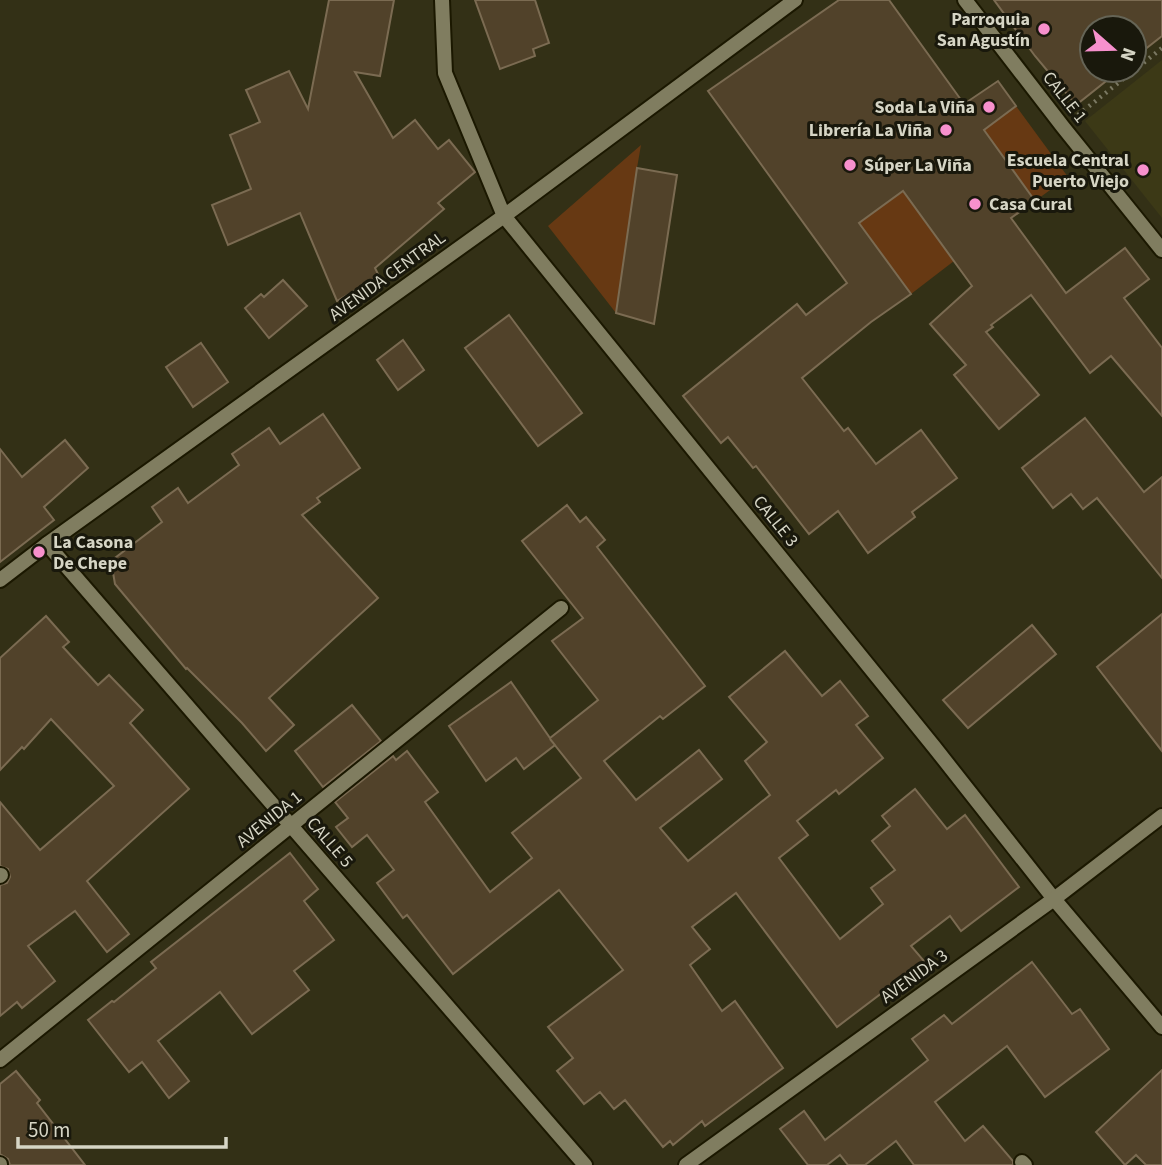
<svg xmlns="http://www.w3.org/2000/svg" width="1162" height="1165" viewBox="0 0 1162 1165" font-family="'Source Sans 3',sans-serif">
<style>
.built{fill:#3c3916}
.green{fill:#673913}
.building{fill:#51422a;stroke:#7b6b52;stroke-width:2}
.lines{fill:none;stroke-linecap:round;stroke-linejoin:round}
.lane-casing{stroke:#1b1800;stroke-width:18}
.street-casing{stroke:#1b1800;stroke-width:18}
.path{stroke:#7a7862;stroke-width:4.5;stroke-dasharray:2 5;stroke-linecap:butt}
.lane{stroke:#807d60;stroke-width:14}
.street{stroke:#807d60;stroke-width:14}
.poi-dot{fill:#f790cd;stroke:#19180c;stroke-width:2.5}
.labels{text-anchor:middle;stroke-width:6;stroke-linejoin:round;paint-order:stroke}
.poi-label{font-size:18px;font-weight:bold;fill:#d6d5c5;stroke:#19180c;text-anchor:end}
.street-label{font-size:18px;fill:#d6d5c5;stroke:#19180c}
</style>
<rect width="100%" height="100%" fill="#333016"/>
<polygon class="built" points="1162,60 1162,218 1085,121"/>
<g class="green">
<polygon points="1016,106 1068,177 1035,201 996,148 954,261 911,294 859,223"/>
<polygon points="641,145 637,168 616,313 548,226"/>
</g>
<g class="building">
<polygon points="329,0 394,0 380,76 355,72 393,138 415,120 438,149 449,140 475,172 438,203 444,209 375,268 379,276 337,301 300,213 228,245 212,205 251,189 230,135 260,122 246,90 289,71 308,109"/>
<polygon points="475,0 535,0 549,43 533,49 535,56 500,69"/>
<polygon points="839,0 889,0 964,104 998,81 1016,106 984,130 1035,201 1011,218 1066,293 1125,248 1149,279 1124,298 1162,348 1162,416 1111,356 1090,373 1031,295 991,325 993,327 986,332 1039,395 999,429 954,375 966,365 930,324 972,286 903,191 859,223 911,294 871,322 802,378 844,431 848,428 876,464 921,430 957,478 912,512 915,517 868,553 838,511 809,534 756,466 753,468 728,437 721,443 683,396 797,304 806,315 847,283 708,91"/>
<polygon points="994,0 1162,0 1162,36 1134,58 1134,28 1092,28 1092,70 1120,70 1076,105 1035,56"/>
<polygon points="637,168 677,175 654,324 616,313"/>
<polygon points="283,280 307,306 269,338 245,308 261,294 264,297"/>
<polygon points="509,315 582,413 538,446 465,348"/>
<polygon points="403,340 424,370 398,390 377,360"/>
<polygon points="201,343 228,382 193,407 166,367"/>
<polygon points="323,414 360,468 317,498 320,502 302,515 378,598 269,698 294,725 266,751 242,723 187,668 186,669 115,584 111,561 162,522 152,507 178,488 188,503 239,465 232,454 269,428 280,444"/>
<polygon points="1085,418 1144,492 1162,477 1162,578 1097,498 1083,509 1071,494 1053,508 1022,468"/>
<polygon points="65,440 88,468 44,507 54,520 0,562 0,449 22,477"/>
<polygon points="567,505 580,522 586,517 605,540 597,547 705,686 663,719 660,716 604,761 636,800 699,750 722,779 660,828 688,861 770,795 745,761 767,742 729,697 785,651 822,696 840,681 868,716 856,725 883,758 839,794 836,790 797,821 808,835 779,858 840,939 883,904 871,888 895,870 872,841 890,826 882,816 915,789 947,829 965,815 1019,887 961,931 950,916 911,946 924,961 837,1027 736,893 692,927 710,949 690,965 722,1011 735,1001 783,1068 705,1126 702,1121 673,1145 670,1141 663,1147 625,1100 614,1109 600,1092 584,1104 557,1071 573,1058 548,1027 623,970 559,890 453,974 407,915 403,918 377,883 394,870 367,835 352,847 336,827 348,818 335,802 393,756 396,760 407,751 438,792 425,802 490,892 532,858 512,833 581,778 550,739 555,745 524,769 516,758 486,781 449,726 511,682 550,738 598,700 552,641 583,618 522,541"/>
<polygon points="1162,614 1162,751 1097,667"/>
<polygon points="46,616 69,642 63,647 98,685 109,675 143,710 130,723 189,789 87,881 129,934 107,952 75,911 28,946 55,981 22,1008 17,1002 0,1016 0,885 7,883 10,877 8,869 0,866 0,802 40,850 114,786 51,719 24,749 22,747 0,770 0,658"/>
<polygon points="1032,625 1056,654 968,728 943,700"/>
<polygon points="352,705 381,741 323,787 295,751"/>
<polygon points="290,853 318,889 304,901 334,940 294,971 309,990 252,1034 220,992 158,1041 189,1081 169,1098 142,1062 129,1072 88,1020 112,1001 114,1002 156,968 151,962"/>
<polygon points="1032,962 1072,1014 1080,1009 1109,1049 1045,1097 1007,1046 935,1102 965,1141 983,1126 1013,1161 1013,1165 914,1165 896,1141 865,1165 848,1165 840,1155 827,1165 808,1165 780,1129 804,1111 825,1140 928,1060 912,1039 944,1015 952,1024"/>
<polygon points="1162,1070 1162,1165 1146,1165 1136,1155 1125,1165 1096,1132"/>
<polygon points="16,1071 40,1100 37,1103 85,1165 10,1165 8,1159 0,1154 0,1084"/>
</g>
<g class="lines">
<defs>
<g id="lane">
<polyline points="0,876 1,875"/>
<polyline points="1022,1162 1025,1165"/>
</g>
<g id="street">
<polyline points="442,0 445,73 504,216 935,748 1054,899 1162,1027"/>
<polyline points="965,0 1063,127 1162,250"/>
<polyline points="47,544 585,1165"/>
<polyline points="0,580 47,544 504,216 795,0"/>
<polyline points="0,1060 561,608"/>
<polyline points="0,1164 0,1165"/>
<polyline points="686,1165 1054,899 1162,816"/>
</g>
</defs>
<use href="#lane" class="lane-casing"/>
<use href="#street" class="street-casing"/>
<polyline class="path" points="1078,115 1162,48"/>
<use href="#lane" class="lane"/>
<use href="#street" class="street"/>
</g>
<g class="poi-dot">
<circle cx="1044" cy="29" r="7"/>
<circle cx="989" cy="107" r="7"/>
<circle cx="946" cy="130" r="7"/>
<circle cx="850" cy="165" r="7"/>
<circle cx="1143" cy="170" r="7"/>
<circle cx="975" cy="204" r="7"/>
<circle cx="39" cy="552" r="7"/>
</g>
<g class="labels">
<g class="poi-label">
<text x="1030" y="25">Parroquia<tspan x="1030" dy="21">San Agustín</tspan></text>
<text x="975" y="113">Soda La Viña</text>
<text x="932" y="136">Librería La Viña</text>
<text x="1129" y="166">Escuela Central<tspan x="1129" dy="21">Puerto Viejo</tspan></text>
<text x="864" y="171" text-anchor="start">Súper La Viña</text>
<text x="989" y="210" text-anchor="start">Casa Cural</text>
<text x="53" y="548" text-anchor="start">La Casona<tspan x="53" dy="21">De Chepe</tspan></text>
</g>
<g class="street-label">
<text transform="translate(1065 97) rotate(52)" y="6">CALLE 1</text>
<text transform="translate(387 276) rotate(-36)" y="6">AVENIDA CENTRAL</text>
<text transform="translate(776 521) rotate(51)" y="6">CALLE 3</text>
<text transform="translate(269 819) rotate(-39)" y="6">AVENIDA 1</text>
<text transform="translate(330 842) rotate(49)" y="6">CALLE 5</text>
<text transform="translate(914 976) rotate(-36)" y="6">AVENIDA 3</text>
</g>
</g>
<g transform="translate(1113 49) rotate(110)"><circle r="33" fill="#19180c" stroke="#656456" stroke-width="2"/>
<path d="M0-5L12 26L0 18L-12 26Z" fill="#f790cd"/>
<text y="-10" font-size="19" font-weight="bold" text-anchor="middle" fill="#d6d5c5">N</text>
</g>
<path d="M18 1137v10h208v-10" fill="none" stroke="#d6d5c5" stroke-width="3.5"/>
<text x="28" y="1137" font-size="21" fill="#d6d5c5" stroke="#19180c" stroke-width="5" paint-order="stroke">50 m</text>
</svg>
